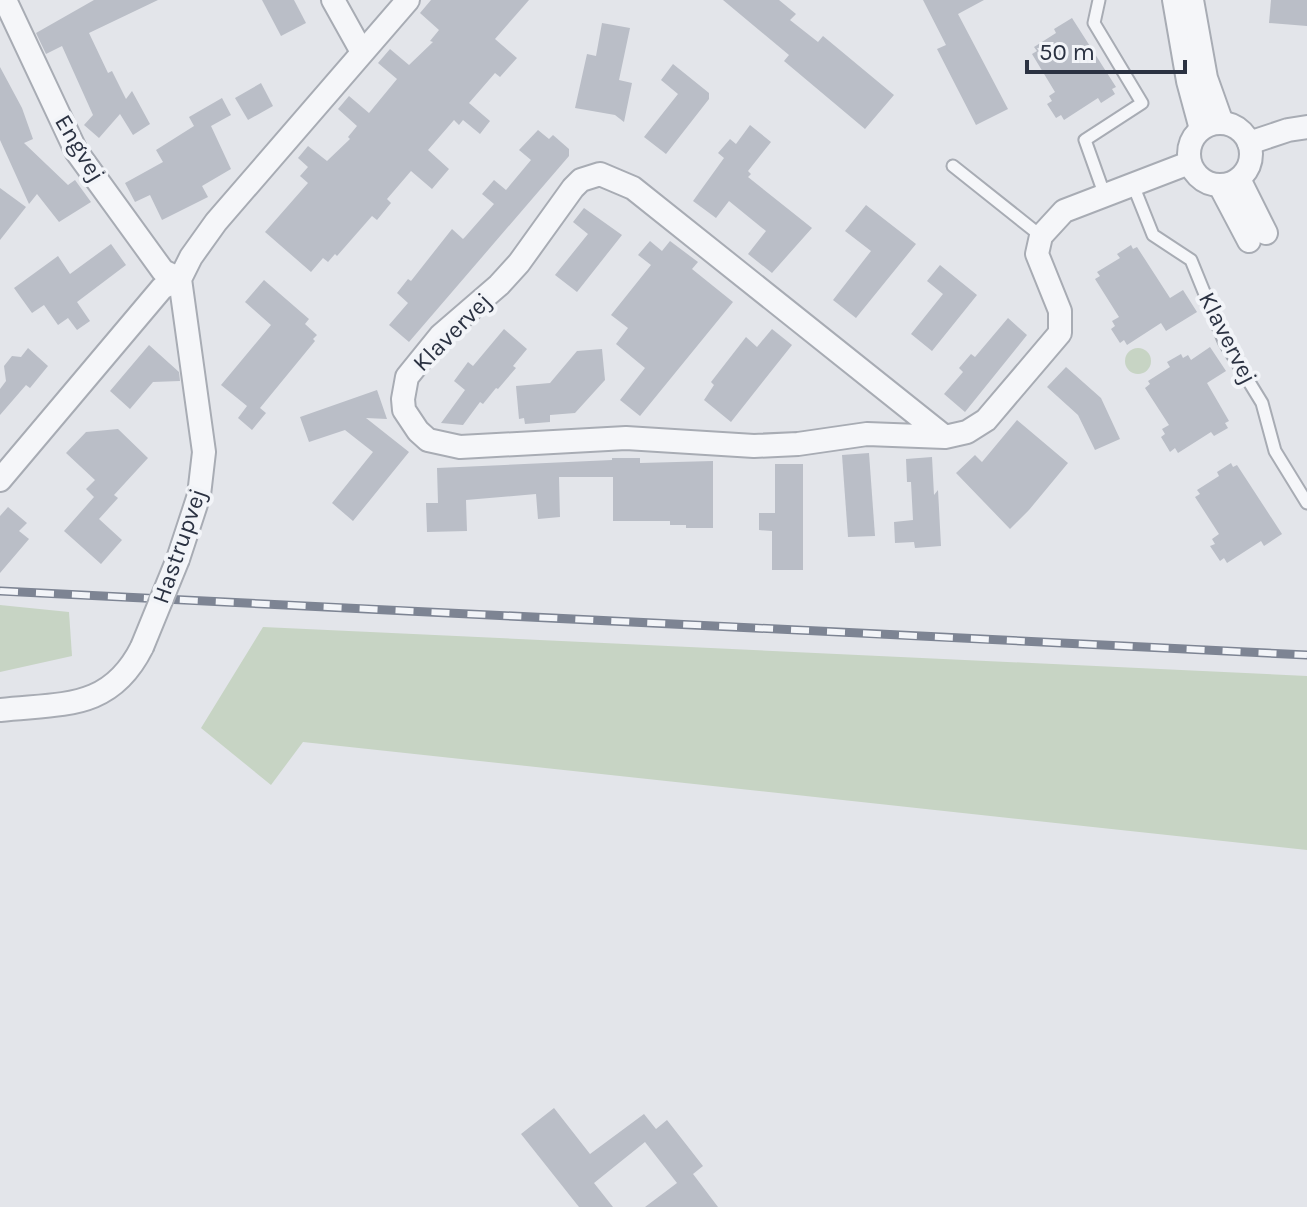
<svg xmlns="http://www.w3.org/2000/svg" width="1307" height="1207" viewBox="0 0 1307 1207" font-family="Karla,sans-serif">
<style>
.green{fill:#c7d4c4}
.building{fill:#babec7}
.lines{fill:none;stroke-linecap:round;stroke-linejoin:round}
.service-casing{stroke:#a8acb4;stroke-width:15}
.minor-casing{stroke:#a8acb4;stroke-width:26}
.service{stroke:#f5f6f9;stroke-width:11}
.minor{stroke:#f5f6f9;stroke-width:22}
.rail-casing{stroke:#7d8493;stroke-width:9}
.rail{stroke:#f2f4f8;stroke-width:6;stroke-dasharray:18;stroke-linecap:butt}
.minor-bridge-casing{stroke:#a8acb4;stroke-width:26;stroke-linecap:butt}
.minor-bridge{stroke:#f5f6f9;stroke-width:22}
.labels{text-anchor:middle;stroke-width:8;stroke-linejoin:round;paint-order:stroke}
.street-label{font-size:24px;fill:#2b3242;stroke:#f2f4f8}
</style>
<rect width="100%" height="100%" fill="#e3e5ea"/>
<g class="green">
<circle cx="1138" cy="361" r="13"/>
<polygon points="0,605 69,612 72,656 0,672"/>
<polygon points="263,627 1307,676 1307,850 303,742 271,785 201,728"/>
</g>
<g class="building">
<polygon points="94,0 158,0 89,33 108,73 112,71 126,99 132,91 150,124 133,135 120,114 99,138 84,125 93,115 62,46 46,54 36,33"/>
<polygon points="262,0 294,0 306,23 281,36"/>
<polygon points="431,0 529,0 495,39 517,58 500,77 495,73 469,103 490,121 480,134 463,120 459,125 454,120 428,150 449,169 432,189 411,171 387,199 391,203 377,220 372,216 337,256 335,254 328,262 323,258 311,272 265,232 308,183 300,176 308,167 298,158 308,146 327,161 350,139 348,137 357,126 338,109 349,96 369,113 397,79 378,63 390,49 409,65 433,42 430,41 439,30 420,13"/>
<polygon points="723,0 779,0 796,14 790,20 818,42 823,36 894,95 865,129 784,61 789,55"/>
<polygon points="923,0 984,0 958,14 1008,109 976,125 937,49 946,45"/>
<polygon points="1271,0 1307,0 1307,26 1269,23"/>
<polygon points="1072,18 1116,87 1112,89 1115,94 1101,103 1098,98 1064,120 1061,115 1056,118 1047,104 1052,101 1049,96 1055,92 1032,54 1037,51 1034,47 1056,33 1054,29"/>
<polygon points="602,23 630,28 619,80 632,83 624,122 615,115 575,108 587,54 596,56"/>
<polygon points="673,64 709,93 709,99 666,154 644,137 678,94 661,80"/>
<polygon points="0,67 22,108 33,139 24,143 68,185 75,180 91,202 59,222 37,194 29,204 0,140"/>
<polygon points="261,83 273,106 248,120 235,98"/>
<polygon points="222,98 231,115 211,126 231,169 202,186 208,197 162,220 150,195 135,202 125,183 163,162 156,150 194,126 189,117"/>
<polygon points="750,125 771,142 748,171 751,174 748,177 812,228 772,273 748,254 766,231 729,201 716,218 693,201 724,158 718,153 730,139 736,144"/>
<polygon points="538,130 549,139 553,135 569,149 569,156 409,342 389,325 408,303 397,293 408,279 411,281 452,229 463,239 465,237 494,204 482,194 494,180 506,190 531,160 519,150"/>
<polygon points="0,188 26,207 0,240"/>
<polygon points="866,205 916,244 856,318 833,300 871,251 845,231"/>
<polygon points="584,208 622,235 577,292 555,275 588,234 573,222"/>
<polygon points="650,241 662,251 670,241 698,262 692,269 733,302 640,416 620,400 645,368 616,344 628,328 611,315 651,265 638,255"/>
<polygon points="111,244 126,265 77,302 90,321 77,330 68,318 58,325 44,305 32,313 14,288 58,256 70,274"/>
<polygon points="1131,245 1133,249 1137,247 1170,298 1183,290 1197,312 1166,331 1161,323 1127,345 1124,340 1120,343 1111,329 1115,326 1112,321 1119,317 1095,279 1100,276 1097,272 1120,258 1117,254"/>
<polygon points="940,265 977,295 932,351 911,334 943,294 927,281"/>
<polygon points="264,280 309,319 305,324 317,335 313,339 315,341 260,408 266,413 252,430 238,418 247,406 221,385 271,325 245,302"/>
<polygon points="1008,318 1027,335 965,412 944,394 963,372 959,368 971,354 975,357"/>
<polygon points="504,329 527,349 513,366 516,368 498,389 496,388 483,404 480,402 463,425 441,423 465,390 454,381 468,362 473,366"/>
<polygon points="772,329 792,345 731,422 704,400 714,385 711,382 746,337 757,347"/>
<polygon points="149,345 179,372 180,381 153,382 130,409 110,391"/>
<polygon points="1210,347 1226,371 1207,383 1229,421 1225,423 1228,428 1214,436 1211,432 1178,453 1175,448 1170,452 1161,437 1165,434 1162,429 1169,425 1145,388 1150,384 1148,381 1170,367 1167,362 1181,354 1183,358 1188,355 1191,360"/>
<polygon points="28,348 48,366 30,388 26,385 0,415 0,389 6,381 4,366 12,356 21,357"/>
<polygon points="602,349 605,380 575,413 550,415 550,422 525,424 524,418 519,419 516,386 550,383 577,351"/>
<polygon points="1066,367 1101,398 1120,439 1095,450 1078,415 1047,387"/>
<polygon points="377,390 387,419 366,418 409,452 353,521 332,503 373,452 345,430 309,442 300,417"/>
<polygon points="1017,420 1068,463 1029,510 1010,529 956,473 975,455 982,462"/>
<polygon points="118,429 148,458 114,495 118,498 99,519 122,540 101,564 64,531 94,497 86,489 95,480 66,453 86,432"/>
<polygon points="869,453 875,536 848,537 842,455"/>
<polygon points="932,457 934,495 938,490 941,546 915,548 914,542 895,543 894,522 913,520 911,482 907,482 906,459"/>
<polygon points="612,458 640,458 640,463 713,461 713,528 686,528 686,525 670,525 670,521 613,521 613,477 559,477 560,517 538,519 536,494 466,500 467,531 427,532 426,503 438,503 437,468 612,460"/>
<polygon points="1231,463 1233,467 1237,465 1282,534 1264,546 1261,541 1227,563 1224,558 1220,561 1210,546 1215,544 1212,539 1219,534 1195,497 1200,494 1197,490 1219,476 1217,472"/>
<polygon points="775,464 803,464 803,570 772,570 772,531 759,530 759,513 775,513"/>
<polygon points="8,507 27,523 19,531 29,539 0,573 0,516"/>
<polygon points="554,1108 590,1154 644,1114 656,1129 667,1120 703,1166 693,1174 718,1207 645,1207 677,1183 645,1142 594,1183 613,1207 579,1207 521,1134"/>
</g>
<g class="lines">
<defs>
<g id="service">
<polyline points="1099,0 1094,23 1142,103 1085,140 1105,196"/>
<polyline points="953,166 1041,236"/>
<polyline points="1133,185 1153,235 1191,260 1224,341 1262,403 1275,451 1307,503"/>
</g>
<g id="minor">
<polyline points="5,0 76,151 163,271 180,279"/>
<polyline points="333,0 362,52"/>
<polyline points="1174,0 1188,81 1201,129"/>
<polyline points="1192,0 1206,78 1222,123"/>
<circle cx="1220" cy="154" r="31"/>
<polyline points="1249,143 1288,130 1307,127"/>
<polyline points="1239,179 1266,233"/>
<polyline points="1220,186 1249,241"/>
<polyline points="945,437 633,188 600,174 581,180 573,188 519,263 499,285 441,335 407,377 403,399 404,410 418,431 428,440 460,447 626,438 754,446 798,444 867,434 945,437 967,432 986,420 1060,333 1060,311 1037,254 1041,236 1064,211 1189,163"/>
<polyline points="0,480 162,288 180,279"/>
<polyline points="178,559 199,495 204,452 180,279 191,257 216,222 408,0"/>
<path d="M0,710C62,703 110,711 142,647"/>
</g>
</defs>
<use href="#service" class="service-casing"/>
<use href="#minor" class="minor-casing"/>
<use href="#service" class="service"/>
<use href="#minor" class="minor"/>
<defs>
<polyline id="rail" points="0,591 1307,655"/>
</defs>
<use href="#rail" class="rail-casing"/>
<use href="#rail" class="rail"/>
<defs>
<polyline id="minor-bridge" points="142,647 178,559"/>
</defs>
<use href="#minor-bridge" class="minor-bridge-casing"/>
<use href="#minor-bridge" class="minor-bridge"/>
</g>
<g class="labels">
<g class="street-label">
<text transform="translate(80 148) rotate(59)" y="8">Engvej</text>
<text transform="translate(452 332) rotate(-45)" y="8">Klavervej</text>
<text transform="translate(1228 338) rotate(63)" y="8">Klavervej</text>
<text transform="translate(179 546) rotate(-71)" y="8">Hastrupvej</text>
</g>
</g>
<path d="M1027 60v12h158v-12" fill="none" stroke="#2b3242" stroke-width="4"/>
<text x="1039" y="60" font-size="24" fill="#2b3242" stroke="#f2f4f8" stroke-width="6" paint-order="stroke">50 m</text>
</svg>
